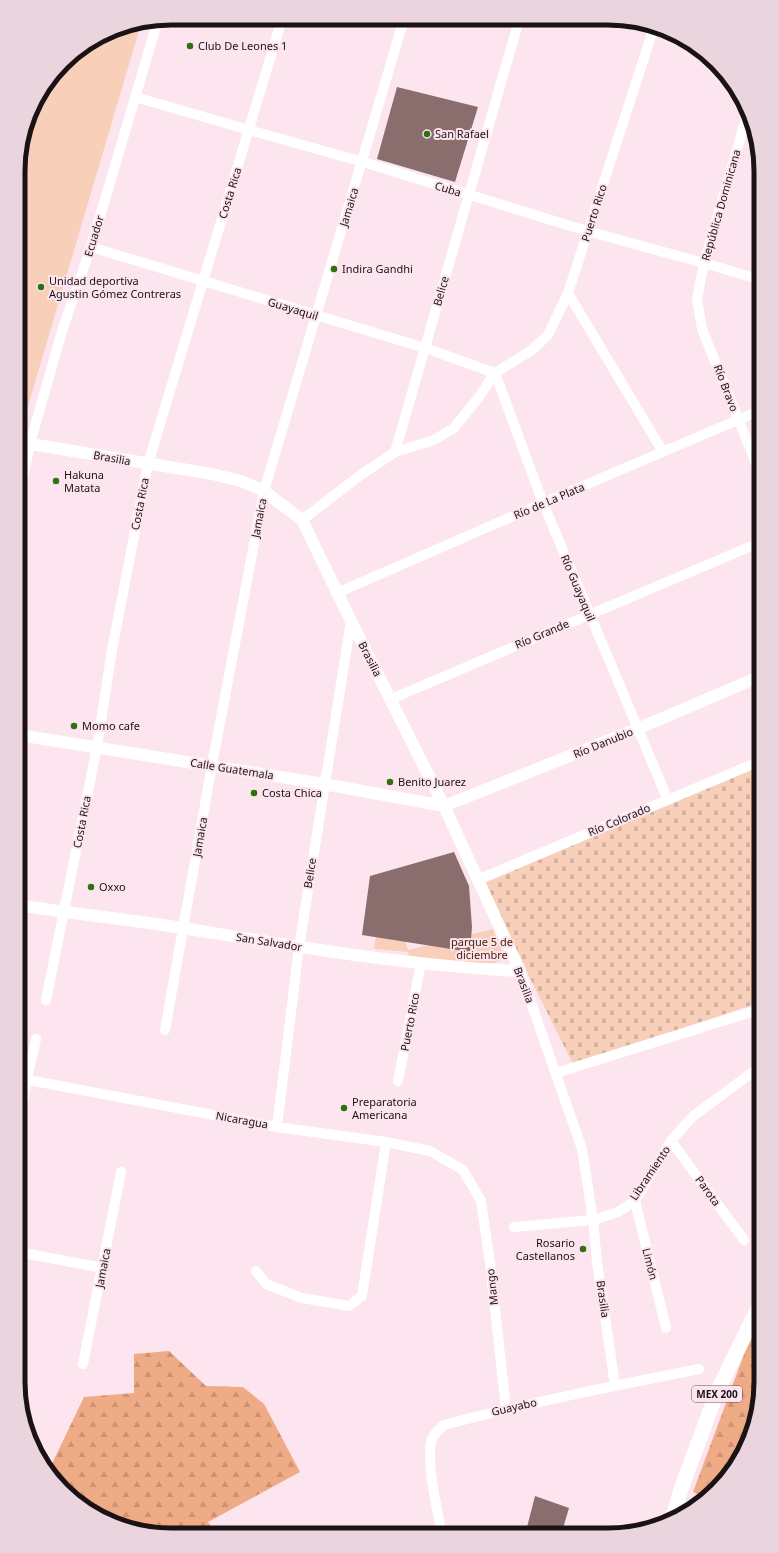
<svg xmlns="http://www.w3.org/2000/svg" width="779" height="1553" viewBox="0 0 779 1553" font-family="'Noto Sans',sans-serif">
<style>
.green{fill:#f8d0ba}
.forest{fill:url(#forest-firs)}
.cemetery{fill:url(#cemetery-stones)}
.building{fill:#8a6e6d}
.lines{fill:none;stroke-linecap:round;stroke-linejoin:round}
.minor{stroke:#fff;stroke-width:10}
.tertiary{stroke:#fff;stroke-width:12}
.primary{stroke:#fff;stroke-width:15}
.poi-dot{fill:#2e7210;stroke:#fce5ee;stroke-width:1.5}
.labels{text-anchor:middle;stroke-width:4;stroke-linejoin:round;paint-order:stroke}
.shield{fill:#fce5ee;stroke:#5e5157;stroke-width:1}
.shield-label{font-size:10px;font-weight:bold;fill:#1b1216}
.poi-label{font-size:11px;fill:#1b1216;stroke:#fce5ee;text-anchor:start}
.street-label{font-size:11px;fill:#1b1216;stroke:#fce5ee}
.park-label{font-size:11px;fill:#4c2205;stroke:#fce5ee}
.rim{fill:none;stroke:#1b1216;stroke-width:5}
</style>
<defs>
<pattern id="forest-firs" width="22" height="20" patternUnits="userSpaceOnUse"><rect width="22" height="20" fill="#eeab85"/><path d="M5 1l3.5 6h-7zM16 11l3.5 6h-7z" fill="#cc9272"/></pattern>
<pattern id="cemetery-stones" width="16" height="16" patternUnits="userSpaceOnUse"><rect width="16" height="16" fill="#f8d0ba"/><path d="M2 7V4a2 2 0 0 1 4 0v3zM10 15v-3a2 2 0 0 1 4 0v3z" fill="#d4b29f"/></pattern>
</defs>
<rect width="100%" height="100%" fill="#fce5ee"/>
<g class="green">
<polygon points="141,24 23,423 19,430 19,151 34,103 70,56 113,30"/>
<polygon points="399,921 408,950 493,929 505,959 485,966 410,958 408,952 374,949 378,922"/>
</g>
<g class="forest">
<polygon points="761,1319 761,1392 749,1440 729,1475 706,1498 693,1492 749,1341"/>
<polygon points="169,1351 206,1386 243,1387 264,1404 300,1472 208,1522 217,1534 151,1534 112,1523 70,1497 48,1472 84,1397 134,1393 134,1354"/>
</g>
<polygon class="cemetery" points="759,766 761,770 761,1002 573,1064 483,884"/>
<g class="building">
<polygon points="397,87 478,107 455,182 377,159"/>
<polygon points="454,852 469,886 472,927 470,952 362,935 370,876"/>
<polygon points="535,1496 569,1508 561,1535 525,1535"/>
</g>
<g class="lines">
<g class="minor">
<polyline points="135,97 249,130 363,162 587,231 704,263 761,280"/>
<polyline points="748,112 704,263 697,299 702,329 761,476"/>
<polyline points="91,247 425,348 495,373"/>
<polyline points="568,293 663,452"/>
<polyline points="495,373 543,503 668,800"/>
<polyline points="395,452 434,440 454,428 479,397 495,373 532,350 548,335 568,293 654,27"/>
<polyline points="19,497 30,444 62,331 91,247 158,20"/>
<polyline points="302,520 362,474 395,452 519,20"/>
<polyline points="337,593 543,503 761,410"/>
<polyline points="391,699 761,542"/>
<polyline points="477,880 751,765 761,763"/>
<polyline points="520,971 582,1149 593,1220 597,1262 615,1385"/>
<polyline points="46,1000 97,747 112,650 148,464 282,19"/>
<polyline points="165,1030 212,765 264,491 404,19"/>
<polyline points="556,1073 761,1009"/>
<polyline points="18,1078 277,1127 386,1142 430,1151 463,1170 481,1201 490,1263 506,1409"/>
<polyline points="398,1081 421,963"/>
<polyline points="277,1127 299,947 351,621"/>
<polyline points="18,1130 27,1079 36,1039"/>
<polyline points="671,1141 744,1240"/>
<polyline points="635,1201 666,1328"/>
<polyline points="514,1227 593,1220 618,1212 635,1201 671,1141 692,1117 761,1066"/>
<polyline points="18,1252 103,1268"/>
<polyline points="256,1271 266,1284 302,1298 349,1306 362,1296 386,1142"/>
<polyline points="83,1364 121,1172"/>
<polyline points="323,1534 327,1531 334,1534"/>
<path d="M442,1535C438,1513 425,1459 432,1439C435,1433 439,1429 444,1425C528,1403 613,1386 699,1369"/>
</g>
<g class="tertiary">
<polyline points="19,735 324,784 444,806 637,729 761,676"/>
<path d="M18,905C75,914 133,920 189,929C299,947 409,966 520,971L444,806L351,621L302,520L264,491L241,481L212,474L19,442"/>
</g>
<polyline class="primary" points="672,1520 681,1489 717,1392 761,1302"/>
</g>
<g class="poi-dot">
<circle cx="190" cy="46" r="4"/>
<circle cx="427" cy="134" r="4"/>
<circle cx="334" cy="269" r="4"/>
<circle cx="41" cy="287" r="4"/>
<circle cx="56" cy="481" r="4"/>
<circle cx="74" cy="726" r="4"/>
<circle cx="390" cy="782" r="4"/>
<circle cx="254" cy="793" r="4"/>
<circle cx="91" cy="887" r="4"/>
<circle cx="344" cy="1108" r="4"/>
<circle cx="583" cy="1249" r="4"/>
</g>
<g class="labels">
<rect class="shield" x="692" y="1386" width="50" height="16" rx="3"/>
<g class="shield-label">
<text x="717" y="1398">MEX 200</text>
</g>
<g class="poi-label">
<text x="198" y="50">Club De Leones 1</text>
<text x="435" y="138">San Rafael</text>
<text x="342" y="273">Indira Gandhi</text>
<text x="49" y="285">Unidad deportiva<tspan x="49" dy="13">Agustin Gómez Contreras</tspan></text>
<text x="64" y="479">Hakuna<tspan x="64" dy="13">Matata</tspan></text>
<text x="82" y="730">Momo cafe</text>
<text x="398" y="786">Benito Juarez</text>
<text x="262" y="797">Costa Chica</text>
<text x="99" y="891">Oxxo</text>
<text x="352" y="1106">Preparatoria<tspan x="352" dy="13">Americana</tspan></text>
<text x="575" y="1247" text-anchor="end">Rosario<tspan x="575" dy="13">Castellanos</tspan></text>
</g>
<g class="street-label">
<text transform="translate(448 189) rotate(17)" y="4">Cuba</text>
<text transform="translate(230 193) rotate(-73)" y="4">Costa Rica</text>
<text transform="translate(721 205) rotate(-74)" y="4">República Dominicana</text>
<text transform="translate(349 207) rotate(-73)" y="4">Jamaica</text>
<text transform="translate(594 213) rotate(-72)" y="4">Puerto Rico</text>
<text transform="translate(94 236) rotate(-73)" y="4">Ecuador</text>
<text transform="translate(441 291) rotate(-74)" y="4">Belice</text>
<text transform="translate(293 309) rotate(17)" y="4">Guayaquil</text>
<text transform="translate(726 388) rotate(69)" y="4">Río Bravo</text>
<text transform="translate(112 458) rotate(10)" y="4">Brasilia</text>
<text transform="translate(549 501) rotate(-23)" y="4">Río de La Plata</text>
<text transform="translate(140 504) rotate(-79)" y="4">Costa Rica</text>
<text transform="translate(259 518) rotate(-79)" y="4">Jamaica</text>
<text transform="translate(578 588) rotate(67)" y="4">Río Guayaquil</text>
<text transform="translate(542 634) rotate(-23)" y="4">Río Grande</text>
<text transform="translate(370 659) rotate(63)" y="4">Brasilia</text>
<text transform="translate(603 743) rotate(-22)" y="4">Río Danubio</text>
<text transform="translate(232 769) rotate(9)" y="4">Calle Guatemala</text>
<text transform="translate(619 820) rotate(-23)" y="4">Río Colorado</text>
<text transform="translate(82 822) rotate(-79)" y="4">Costa Rica</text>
<text transform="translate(200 837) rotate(-80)" y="4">Jamaica</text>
<text transform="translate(310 873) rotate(-81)" y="4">Belice</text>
<text transform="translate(269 942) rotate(9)" y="4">San Salvador</text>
<text transform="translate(524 985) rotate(69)" y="4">Brasilia</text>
<text transform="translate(410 1022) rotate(-79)" y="4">Puerto Rico</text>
<text transform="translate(242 1120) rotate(10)" y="4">Nicaragua</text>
<text transform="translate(650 1173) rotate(-56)" y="4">Libramiento</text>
<text transform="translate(708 1191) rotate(54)" y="4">Parota</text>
<text transform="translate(650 1264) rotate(76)" y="4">Limón</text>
<text transform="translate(103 1268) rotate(-79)" y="4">Jamaica</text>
<text transform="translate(492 1287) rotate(-96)" y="4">Mango</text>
<text transform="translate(603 1299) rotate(82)" y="4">Brasilia</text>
<text transform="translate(514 1407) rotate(-13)" y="4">Guayabo</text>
</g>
<g class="park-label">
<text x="482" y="946">parque 5 de<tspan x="482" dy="13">diciembre</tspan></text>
</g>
</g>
<path d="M0 0H779V1553H0ZM171 25H608A146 146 0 0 1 754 171V1382A146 146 0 0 1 608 1528H171A146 146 0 0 1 25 1382V171A146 146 0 0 1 171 25Z" fill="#ead4dd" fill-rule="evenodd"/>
<path class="rim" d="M171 25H608A146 146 0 0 1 754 171V1382A146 146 0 0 1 608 1528H171A146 146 0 0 1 25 1382V171A146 146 0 0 1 171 25Z"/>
</svg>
